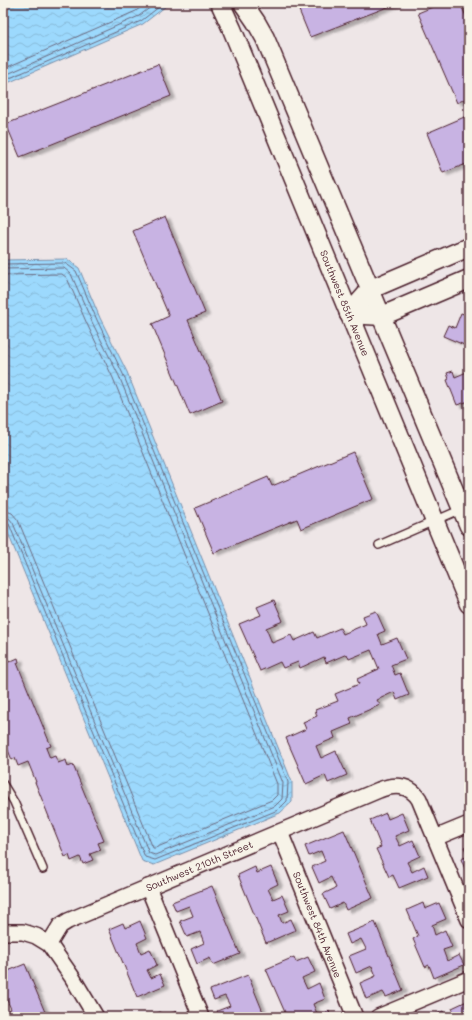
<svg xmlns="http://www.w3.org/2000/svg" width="472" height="1020" viewBox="0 0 472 1020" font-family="Mali,sans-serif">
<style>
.water{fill:url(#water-waves);stroke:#7b8fa9}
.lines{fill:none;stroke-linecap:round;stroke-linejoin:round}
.shore{stroke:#6b697f;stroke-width:1}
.building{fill:#c8b3e3;stroke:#4a1f2b;filter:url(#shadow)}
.service-casing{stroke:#4a1f2b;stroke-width:10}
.minor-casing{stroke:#4a1f2b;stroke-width:18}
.tertiary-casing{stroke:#4a1f2b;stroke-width:21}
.service{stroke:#f7f3e8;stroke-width:7}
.minor{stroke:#f7f3e8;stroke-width:15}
.tertiary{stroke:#f7f3e8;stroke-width:18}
.labels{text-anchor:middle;stroke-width:3;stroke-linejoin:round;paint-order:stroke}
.street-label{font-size:10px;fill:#4a1f2b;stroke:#f7f3e8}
</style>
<defs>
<pattern id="water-waves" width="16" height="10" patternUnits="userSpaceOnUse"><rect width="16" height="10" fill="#9cd9fd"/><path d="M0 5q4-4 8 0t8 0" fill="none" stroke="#88bad9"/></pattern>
<filter id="shadow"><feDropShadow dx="4.5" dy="2.5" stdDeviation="1" flood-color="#0004"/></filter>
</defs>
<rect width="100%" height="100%" fill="#eee6e7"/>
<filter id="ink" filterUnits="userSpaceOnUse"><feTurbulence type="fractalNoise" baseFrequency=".025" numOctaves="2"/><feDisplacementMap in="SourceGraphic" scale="8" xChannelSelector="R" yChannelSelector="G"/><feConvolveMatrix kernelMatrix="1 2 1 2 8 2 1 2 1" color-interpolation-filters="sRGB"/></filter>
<g filter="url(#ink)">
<g class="water">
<polygon points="3,3 170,3 143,24 3,85"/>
<polygon points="67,259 79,268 100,318 127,372 292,782 292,802 280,813 154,865 142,861 3,521 3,260"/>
</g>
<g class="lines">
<g class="shore">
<polyline points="3,69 136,11 146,3"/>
<polyline points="3,76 139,16 156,3"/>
<polyline points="3,81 141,21 164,3"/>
<polyline points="3,264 65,263 76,271 97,320 123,374 288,782 287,801 278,810 155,860 145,857 9,524 6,522 3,521"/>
<polyline points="3,269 64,268 71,274 92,322 119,376 283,783 282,799 275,806 155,855 149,853 13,523 9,518 3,516"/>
<polyline points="3,275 62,274 67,278 87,324 113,378 277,784 277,795 272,800 155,848 153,848 18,520 12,513 3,510"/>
</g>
</g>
<g class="building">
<polygon points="296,3 398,3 310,37"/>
<polygon points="442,3 460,3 469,23 469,97 457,103 418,13"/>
<polygon points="158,64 171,96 20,157 6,124"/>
<polygon points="469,115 469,163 443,173 427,133"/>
<polygon points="165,217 205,313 188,320 222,401 190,415 152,324 169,316 133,231"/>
<polygon points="461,313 469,316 469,347 443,336 448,325 455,328"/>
<polygon points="453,371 455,377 469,371 469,401 457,405 447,380 449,379 447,373"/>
<polygon points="353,452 373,499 301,529 297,519 214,553 195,508 268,477 272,486"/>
<polygon points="274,600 283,621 266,628 272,643 291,635 294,641 314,632 317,638 340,628 343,634 366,624 363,616 376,611 385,631 378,634 382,644 397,638 406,659 391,665 395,675 400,673 409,695 397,700 394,692 377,700 380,705 350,718 352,724 333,732 335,738 316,746 321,758 336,751 347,775 328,783 325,775 306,784 286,738 306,729 303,722 317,716 315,710 338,701 335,694 359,684 357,679 379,669 371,650 349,659 347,654 326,663 324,657 300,668 298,662 283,668 280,662 260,671 239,624 261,615 257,607"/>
<polygon points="18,658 19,662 17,663 51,746 46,748 50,758 55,756 58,763 66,760 68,767 73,765 104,841 98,843 101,850 90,854 93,860 83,864 80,857 71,861 69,855 65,857 35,782 36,782 28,762 18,766 15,758 12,760 3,738 3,661 8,659 9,662"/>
<polygon points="386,813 388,819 402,813 409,830 395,836 400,846 413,840 420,856 407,862 412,872 424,866 428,876 399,888 393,875 389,877 376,849 381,847 370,820"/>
<polygon points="344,830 373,898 346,910 343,903 330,909 323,894 336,888 331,877 319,883 312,867 325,861 321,851 309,856 305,846"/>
<polygon points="469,845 469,879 461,859 468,856 464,847"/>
<polygon points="255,867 257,873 271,867 278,884 268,889 273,899 282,895 289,911 279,915 282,923 291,919 296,930 266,943 238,875"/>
<polygon points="212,886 240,954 213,965 210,958 197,964 191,949 204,943 200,932 187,937 180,921 193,916 189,906 176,911 172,902"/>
<polygon points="423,903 425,909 439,903 446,919 432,925 435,935 445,930 452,947 443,950 447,961 459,955 464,965 434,978 429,965 425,967 413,939 418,936 407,910"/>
<polygon points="140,921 147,938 137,943 141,953 150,949 157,965 147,970 151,978 160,974 165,985 137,997 109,929 123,923 125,928"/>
<polygon points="375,922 403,990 386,997 383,992 366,999 360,983 376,976 372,966 356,973 349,956 366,949 361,939 350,944 346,934"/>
<polygon points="294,957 296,962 308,957 315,972 302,978 307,989 319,983 325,999 313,1004 318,1016 329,1011 331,1017 287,1017 266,969"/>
<polygon points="25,964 47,1017 3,1017 3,1012 11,1009 6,998 3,1000 3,973"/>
<polygon points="248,975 265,1017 220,1017 217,1011 230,1006 225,996 214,1000 210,990"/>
<polygon points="469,1000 469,1017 456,1017 452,1008"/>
<polygon points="177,1011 179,1017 148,1017 160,1012 162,1017"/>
<polygon points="443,1011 446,1017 430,1017"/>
</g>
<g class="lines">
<defs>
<g id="service">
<polyline points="379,545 462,509"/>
<polyline points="3,784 14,802 43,869"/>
</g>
<g id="minor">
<path id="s1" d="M280,832L355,1017"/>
<polyline points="435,838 469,824"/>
<polyline points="148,887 201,1017"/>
<polyline points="3,932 23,932 36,936 49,944 72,977 96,1017"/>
<path id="s2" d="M49,944L60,926L68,921L379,790C395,784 409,784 419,799L469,920"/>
<polyline points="378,1017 469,979"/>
</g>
<g id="tertiary">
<path id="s3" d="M220,3L232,29L469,604"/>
<polyline points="243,3 256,22 265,38 469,526"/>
<polyline points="349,314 371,289 469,247"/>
<polyline points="349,314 382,316 469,279"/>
</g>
</defs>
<use href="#service" class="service-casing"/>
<use href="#minor" class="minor-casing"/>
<use href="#tertiary" class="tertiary-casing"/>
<use href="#service" class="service"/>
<use href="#minor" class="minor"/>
<use href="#tertiary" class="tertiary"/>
</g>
</g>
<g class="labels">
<g class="street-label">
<text dy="4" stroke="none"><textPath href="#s3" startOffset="325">Southwest 85th Avenue</textPath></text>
<text dy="4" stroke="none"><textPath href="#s2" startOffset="173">Southwest 210th Street</textPath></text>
<text dy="4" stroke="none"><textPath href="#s1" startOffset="100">Southwest 84th Avenue</textPath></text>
</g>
</g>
<rect width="472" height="1020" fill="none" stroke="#f7f3e8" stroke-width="16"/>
<rect x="8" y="8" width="456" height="1004" fill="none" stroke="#4a1f2b" stroke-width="1.5" filter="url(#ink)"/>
</svg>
